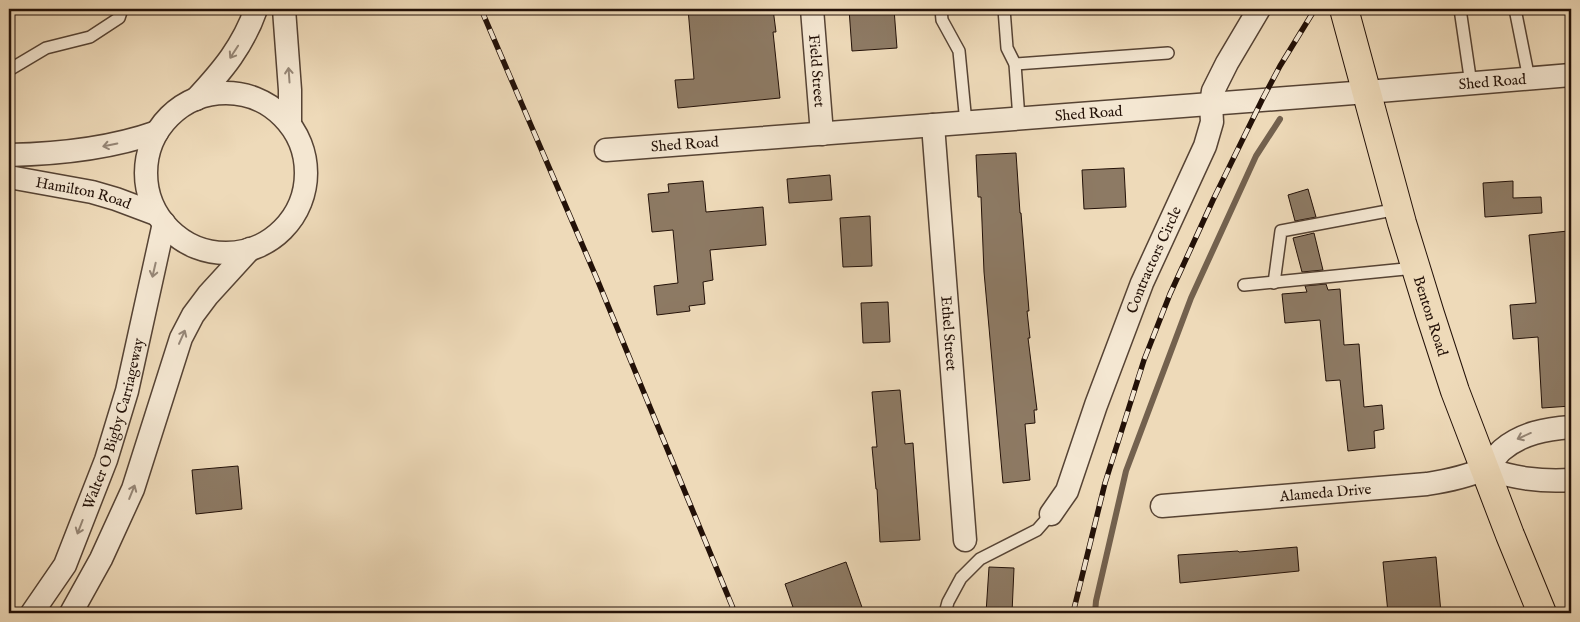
<svg xmlns="http://www.w3.org/2000/svg" width="1580" height="622" viewBox="0 0 1580 622" font-family="'IM FELL English',serif">
<style>
.lines{fill:none;stroke-linecap:round;stroke-linejoin:round}
.stream{stroke:#73614e;stroke-width:6}
.building{fill:#8d7a64;stroke:#231108}
.service-casing{stroke:#564334;stroke-width:14}
.minor-casing{stroke:#564334;stroke-width:25}
.primary-casing{stroke:#231108;stroke-width:30}
.service{stroke:#f4e7d2;stroke-width:11}
.minor{stroke:#f4e7d2;stroke-width:22}
.primary{stroke:#eedab9;stroke-width:28}
.rail-casing{stroke:#231108;stroke-width:5.5}
.rail{stroke:#f4e7d2;stroke-width:4;stroke-dasharray:11;stroke-linecap:butt}
.oneway{stroke:#968777}
.labels{text-anchor:middle;stroke-width:4.5;stroke-linejoin:round;paint-order:stroke}
.street-label{font-size:15px;fill:#231108;stroke:#f4e7d2}
</style>
<rect width="100%" height="100%" fill="#eedab9"/>
<filter id="stains"><feTurbulence type="fractalNoise" baseFrequency=".004" numOctaves="4"/><feColorMatrix values="0 0 0 0 .2 0 0 0 0 .09 0 0 0 0 .02 0 0 0 .5 -.17"/></filter>
<radialGradient id="worn" r=".72"><stop offset=".6" stop-color="#630" stop-opacity="0"/><stop offset="1" stop-color="#630" stop-opacity=".3"/></radialGradient>
<g class="lines">
<polyline class="stream" points="1095,613 1096,601 1126,471 1191,298 1256,156 1280,119"/>
</g>
<g class="building">
<polygon points="688,9 773,9 776,32 773,32 780,98 678,108 675,80 694,79"/>
<polygon points="849,9 894,9 897,48 852,51"/>
<polygon points="1016,153 1020,213 1021,213 1029,311 1027,311 1030,338 1028,338 1037,410 1034,410 1035,423 1025,424 1030,480 1003,483 984,272 981,197 978,197 976,155"/>
<polygon points="1124,168 1126,207 1084,209 1082,170"/>
<polygon points="830,175 832,200 789,203 787,179"/>
<polygon points="703,181 706,212 763,207 766,245 710,250 713,280 703,282 705,304 689,306 690,311 657,315 654,286 678,283 673,230 652,232 648,194 669,192 668,184"/>
<polygon points="1513,181 1513,198 1541,197 1542,213 1485,217 1483,183"/>
<polygon points="1308,189 1316,217 1295,221 1288,195"/>
<polygon points="870,216 872,266 843,267 840,218"/>
<polygon points="1568,231 1571,266 1571,280 1567,280 1571,330 1571,406 1542,408 1538,337 1513,339 1510,305 1536,303 1529,235"/>
<polygon points="1314,233 1323,270 1302,272 1293,238"/>
<polygon points="1326,284 1328,290 1340,289 1344,345 1359,344 1364,407 1382,405 1384,429 1374,431 1375,448 1348,451 1340,380 1326,381 1320,320 1285,323 1282,294 1307,292 1305,286"/>
<polygon points="888,302 890,342 863,343 861,303"/>
<polygon points="900,390 905,444 913,443 920,540 880,542 877,489 876,489 872,447 877,447 872,392"/>
<polygon points="238,466 242,509 196,514 192,470"/>
<polygon points="1297,547 1299,571 1180,583 1178,555 1238,551 1239,552"/>
<polygon points="1436,557 1441,613 1388,613 1383,562"/>
<polygon points="846,562 864,613 795,613 785,584"/>
<polygon points="989,567 1014,568 1012,613 986,613"/>
</g>
<g class="lines">
<defs>
<g id="service">
<polyline points="941,9 942,20 959,51 966,123"/>
<polyline points="1004,9 1007,48 1015,64 1019,119"/>
<polyline points="1460,9 1471,84"/>
<polyline points="1515,9 1529,79"/>
<polyline points="1015,64 1168,53"/>
<polyline points="9,70 46,48 90,37 119,18 122,9"/>
<polyline points="1274,283 1281,231 1398,209"/>
<polyline points="1244,285 1415,268"/>
<polyline points="945,613 948,602 961,578 980,559 1037,530 1051,514"/>
</g>
<g id="minor">
<polyline points="284,9 290,90 290,124"/>
<path id="s1" d="M812,9L822,134"/>
<circle cx="226" cy="173" r="80"/>
<path d="M196,99C223,70 243,46 256,9"/>
<path id="s2" d="M933,125L965,540"/>
<path id="s3" d="M606,150L1367,92L1571,75"/>
<path d="M9,155C59,154 109,149 157,132"/>
<path id="s4" d="M9,177L92,192L116,199L156,214"/>
<path d="M1486,469C1516,478 1539,482 1571,480"/>
<path id="s5" d="M1162,506L1427,484C1446,481 1466,477 1484,469C1491,466 1496,455 1502,450C1522,433 1546,429 1571,427"/>
<path id="s6" d="M1051,514L1067,491L1096,405L1142,283L1205,146L1212,122L1211,104L1213,91L1227,63L1259,9"/>
<path id="s7" d="M32,613L65,565L106,460L127,391L164,223"/>
<polyline points="71,613 101,559 133,489 181,338 193,315 208,295 250,249"/>
</g>
<g id="primary">
<path id="s8" d="M1344,9L1402,223L1430,314L1455,391L1510,535L1542,613"/>
</g>
</defs>
<use href="#service" class="service-casing"/>
<use href="#minor" class="minor-casing"/>
<use href="#primary" class="primary-casing"/>
<use href="#service" class="service"/>
<use href="#minor" class="minor"/>
<use href="#primary" class="primary"/>
<defs>
<g id="rail">
<polyline points="481,9 597,279 735,613"/>
<polyline points="1073,613 1105,483 1144,360 1170,294 1213,200 1262,100 1280,66 1315,9"/>
</g>
</defs>
<use href="#rail" class="rail-casing"/>
<use href="#rail" class="rail"/>
</g>
<defs><path id="oneway-shaft" d="M-6 0H5M1.5-3L5.5 0L1.5 3" fill="none" stroke-width="1.6" stroke-linecap="round" stroke-linejoin="round" transform="scale(1.25)"/></defs>
<g class="oneway">
<use href="#oneway-shaft" transform="translate(234 52) rotate(123)"/>
<use href="#oneway-shaft" transform="translate(289 75) rotate(-94)"/>
<use href="#oneway-shaft" transform="translate(110 145) rotate(168)"/>
<use href="#oneway-shaft" transform="translate(154 270) rotate(103)"/>
<use href="#oneway-shaft" transform="translate(182 337) rotate(-66)"/>
<use href="#oneway-shaft" transform="translate(1524 436) rotate(156)"/>
<use href="#oneway-shaft" transform="translate(132 492) rotate(-68)"/>
<use href="#oneway-shaft" transform="translate(80 527) rotate(111)"/>
</g>
<g class="labels">
<g class="street-label">
<text dy="5" stroke="none"><textPath href="#s1" startOffset="62">Field Street</textPath></text>
<text dy="5" stroke="none"><textPath href="#s3" startOffset="889">Shed Road</textPath></text>
<text dy="5" stroke="none"><textPath href="#s3" startOffset="484">Shed Road</textPath></text>
<text dy="5" stroke="none"><textPath href="#s3" startOffset="79">Shed Road</textPath></text>
<text dy="5" stroke="none"><textPath href="#s4" startOffset="76">Hamilton Road</textPath></text>
<text dy="5" stroke="none"><textPath href="#s6" startOffset="275">Contractors Circle</textPath></text>
<text dy="5" stroke="none"><textPath href="#s8" startOffset="319">Benton Road</textPath></text>
<text dy="5" stroke="none"><textPath href="#s2" startOffset="209">Ethel Street</textPath></text>
<text dy="5" stroke="none"><textPath href="#s7" startOffset="208">Walter O Bigby Carriageway</textPath></text>
<text dy="5" stroke="none"><textPath href="#s5" startOffset="164">Alameda Drive</textPath></text>
</g>
</g>
<rect width="1580" height="622" fill="none" stroke="#eedab9" stroke-width="30"/>
<rect x="10" y="10" width="1560" height="602" fill="none" stroke="#231108" stroke-width="2.5"/>
<rect x="15" y="15" width="1550" height="592" fill="none" stroke="#231108"/>
<rect width="100%" height="100%" filter="url(#stains)"/>
<rect width="100%" height="100%" fill="url(#worn)"/>
</svg>
